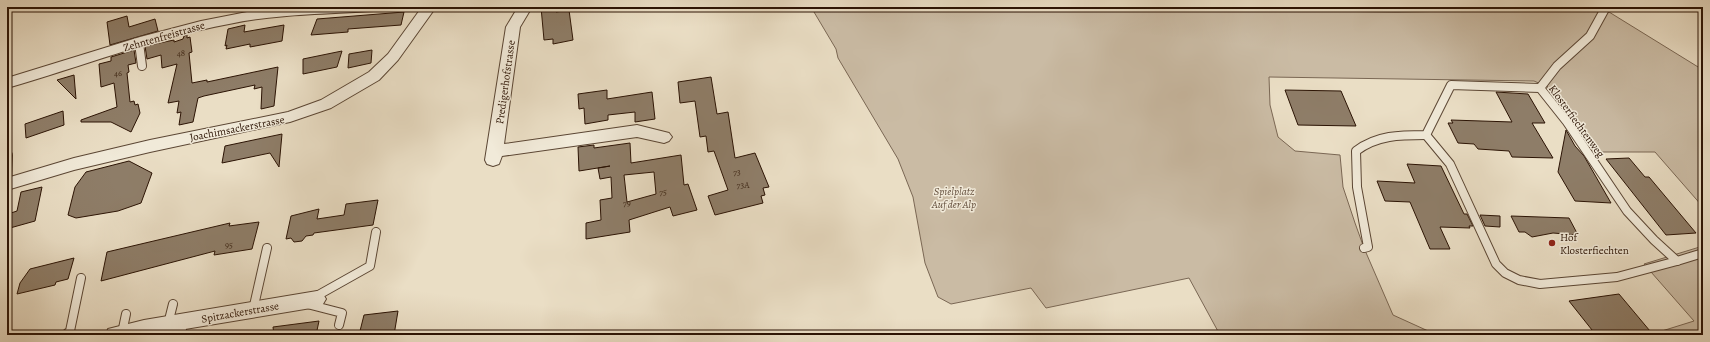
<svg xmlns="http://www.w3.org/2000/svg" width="1710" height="342" viewBox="0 0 1710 342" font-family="Alegreya,serif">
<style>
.green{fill:#cabba4;stroke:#7a6754}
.building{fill:#8e7d68;stroke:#2b1304;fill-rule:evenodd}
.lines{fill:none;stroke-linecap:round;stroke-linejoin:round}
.service-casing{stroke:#5b4634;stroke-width:10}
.minor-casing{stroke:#5b4634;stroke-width:2}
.service{stroke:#f1ead9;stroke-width:8}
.minor{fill:#f1ead9;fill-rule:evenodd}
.poi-dot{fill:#8f2418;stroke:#f1ead9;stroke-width:1.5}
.labels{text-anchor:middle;stroke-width:3;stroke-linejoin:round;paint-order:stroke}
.number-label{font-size:9px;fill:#442e1d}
.street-label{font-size:11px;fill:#2b1304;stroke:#f1ead9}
.park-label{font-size:11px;font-style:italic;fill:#634e3c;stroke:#f1ead9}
.poi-label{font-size:11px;fill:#2b1304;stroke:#f1ead9;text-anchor:start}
</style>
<rect width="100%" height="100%" fill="#eadec5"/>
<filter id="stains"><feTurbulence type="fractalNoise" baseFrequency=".005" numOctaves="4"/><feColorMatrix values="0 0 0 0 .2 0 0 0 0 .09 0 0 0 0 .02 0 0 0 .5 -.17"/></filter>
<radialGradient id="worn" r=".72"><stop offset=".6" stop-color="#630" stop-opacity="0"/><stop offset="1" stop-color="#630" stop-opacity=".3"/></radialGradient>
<g class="green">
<polygon points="811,7 1237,7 1317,11 1396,12 1595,9 1609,12 1703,70 1703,207 1655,152 1592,152 1547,87 1548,87 1534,81 1269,77 1270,105 1278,137 1295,151 1340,155 1343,187 1355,223 1364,248 1393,315 1437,335 1220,335 1189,278 1046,308 1031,288 951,304 938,297 925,263 913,197 898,159 838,58 836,49"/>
<polygon points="1703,246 1703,335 1649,335 1694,321 1644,264"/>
</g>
<g class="building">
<polygon points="541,7 555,7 556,12 569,10 573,40 553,44 553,39 544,40"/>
<polygon points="404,12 401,25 348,29 348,32 311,35 317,19"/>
<polygon points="127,16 129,27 155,19 158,31 110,45 107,22"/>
<polygon points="245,25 244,32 284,25 282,41 250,47 250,44 226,49 227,45 225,46 228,29"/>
<polygon points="187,35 187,38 190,37 192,52 189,53 192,83 207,80 207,82 278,67 274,106 261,109 262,87 254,89 255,85 204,96 198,98 193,122 179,125 181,112 177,113 179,101 168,103 177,64 162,68 161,55 147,59 145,46 174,40 174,42 183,39 184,36"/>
<polygon points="134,50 136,63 128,65 129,72 127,73 130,102 134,101 135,105 138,104 140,113 131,132 111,122 81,122 81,120 117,107 114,83 101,87 99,64 111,61 111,57"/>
<polygon points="372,50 371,63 348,68 349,54"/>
<polygon points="342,51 337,67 303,74 303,59"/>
<polygon points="74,75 76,99 57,80"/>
<polygon points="711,77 717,114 728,112 735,158 755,153 769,187 763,188 765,195 761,196 763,203 715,215 708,196 728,190 714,151 708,152 706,136 700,137 695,101 680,103 678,82"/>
<polygon points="607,90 607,99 652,92 655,119 635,122 635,112 608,115 608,120 585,124 584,108 579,109 578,94"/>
<polygon points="1285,90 1341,91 1356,126 1298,125"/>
<polygon points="1496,92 1528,94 1545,123 1532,123 1553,158 1512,157 1509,151 1478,149 1474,144 1458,143 1448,123 1453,123 1451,120 1512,122"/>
<polygon points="63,111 64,125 26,138 25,124"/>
<polygon points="1566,130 1575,146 1584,156 1611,203 1575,201 1558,172"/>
<polygon points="282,134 279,167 270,153 222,163 225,146"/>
<path d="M630,143L631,163L681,155L684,185L688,184L697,210L673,216L670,207L629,220L630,232L586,239V223L601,220L600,200L612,198L611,177L600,179L598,168L610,166L579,171L578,147L594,145V148ZM654,172L656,194L627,202L624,175Z"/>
<polygon points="1629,158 1645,177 1649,177 1696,233 1666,235 1606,159"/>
<polygon points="129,161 152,173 141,203 118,211 76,218 68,215 75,187 86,172"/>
<polygon points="1407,164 1441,166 1464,214 1467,214 1473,226 1469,226 1470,228 1440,227 1450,249 1430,249 1410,202 1385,201 1377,181 1415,183"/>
<polygon points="42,187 35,221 10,228 11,213 17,211 21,192"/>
<polygon points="378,200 373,225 314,233 313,235 306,236 302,241 294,242 291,238 286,239 291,216 319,209 317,219 344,215 346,204"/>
<polygon points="1480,215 1500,216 1500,227 1485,226"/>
<polygon points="1511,216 1569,218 1578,235 1553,233 1532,237 1525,232 1519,232"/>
<polygon points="259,222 252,249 214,255 215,251 101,281 107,252 230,223 229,226"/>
<polygon points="74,258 68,279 56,282 55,285 17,294 20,283 30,269"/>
<polygon points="1619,294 1650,331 1625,335 1596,335 1569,301"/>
<polygon points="398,311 394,335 359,335 364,315"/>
<polygon points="319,321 316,335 274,335 273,327"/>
</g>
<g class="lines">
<defs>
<g id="service">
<polyline points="139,43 142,66"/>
<polyline points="1540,88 1557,66 1590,36 1606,7"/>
<polyline points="1426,135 1450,164 1496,264 1505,273 1519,280 1540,284 1617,277 1677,261"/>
<polyline points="7,184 8,155"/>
<path d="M1364,248L1368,247L1357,187L1356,151C1377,135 1400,135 1426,135L1451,85L1540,88L1567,122L1627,211L1654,240L1677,261L1703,253"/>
<polyline points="313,298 370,266 376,232"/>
<polyline points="307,304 342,313 339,325"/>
<polyline points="253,310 267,248"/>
<polyline points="168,324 173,304"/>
<polyline points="122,333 126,314"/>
<polyline points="65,335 70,331 81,278"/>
<polyline points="181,335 183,322"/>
</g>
<g id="minor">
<path d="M297,7H381L379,10L374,11C326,14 276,14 229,24C153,38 81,67 7,88V78L140,37L201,21L247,12Z"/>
<polygon points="422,7 436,7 398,60 379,80 331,108 290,122 150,152 74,170 7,190 7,178 74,158 150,140 288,112 321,100 369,72 388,54"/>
<polygon points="518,7 532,7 520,27 504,144 637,125 669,133 672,137 669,141 664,143 637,137 502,156 499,164 493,166 487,164 485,160 506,27"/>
<polygon points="317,291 323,294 326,299 323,304 317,307 149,335 106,335 108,329 144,320"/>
</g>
</defs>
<use href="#service" class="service-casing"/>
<use href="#minor" class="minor-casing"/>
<use href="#service" class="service"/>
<use href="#minor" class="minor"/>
</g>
<circle class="poi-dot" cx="1552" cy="243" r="4"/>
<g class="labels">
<g class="number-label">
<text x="181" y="56">48</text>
<text x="118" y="76">46</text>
<text x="737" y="175">73</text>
<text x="743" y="188">73A</text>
<text x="663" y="195">75</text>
<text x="627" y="206">79</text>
<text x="229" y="248">95</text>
</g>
<g class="street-label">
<text transform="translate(164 36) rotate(-16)" y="4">Zehntenfreistrasse</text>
<text transform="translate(505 82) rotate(-82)" y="4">Predigerhofstrasse</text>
<text transform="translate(1577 121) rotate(54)" y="4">Klosterfiechtenweg</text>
<text transform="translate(237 128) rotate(-11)" y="4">Joachimsackerstrasse</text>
<text transform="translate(240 312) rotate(-10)" y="4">Spitzackerstrasse</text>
</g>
<g class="park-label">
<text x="954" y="195">Spielplatz<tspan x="954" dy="13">Auf der Alp</tspan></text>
</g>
<g class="poi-label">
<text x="1560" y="241">Hof<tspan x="1560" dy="13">Klosterfiechten</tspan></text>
</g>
</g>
<rect width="1710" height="342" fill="none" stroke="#eadec5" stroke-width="24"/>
<rect x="8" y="8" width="1694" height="326" fill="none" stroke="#2b1304" stroke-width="2"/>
<rect x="12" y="12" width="1686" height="318" fill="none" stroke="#2b1304"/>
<rect width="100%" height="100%" filter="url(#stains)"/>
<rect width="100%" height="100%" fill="url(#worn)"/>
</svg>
